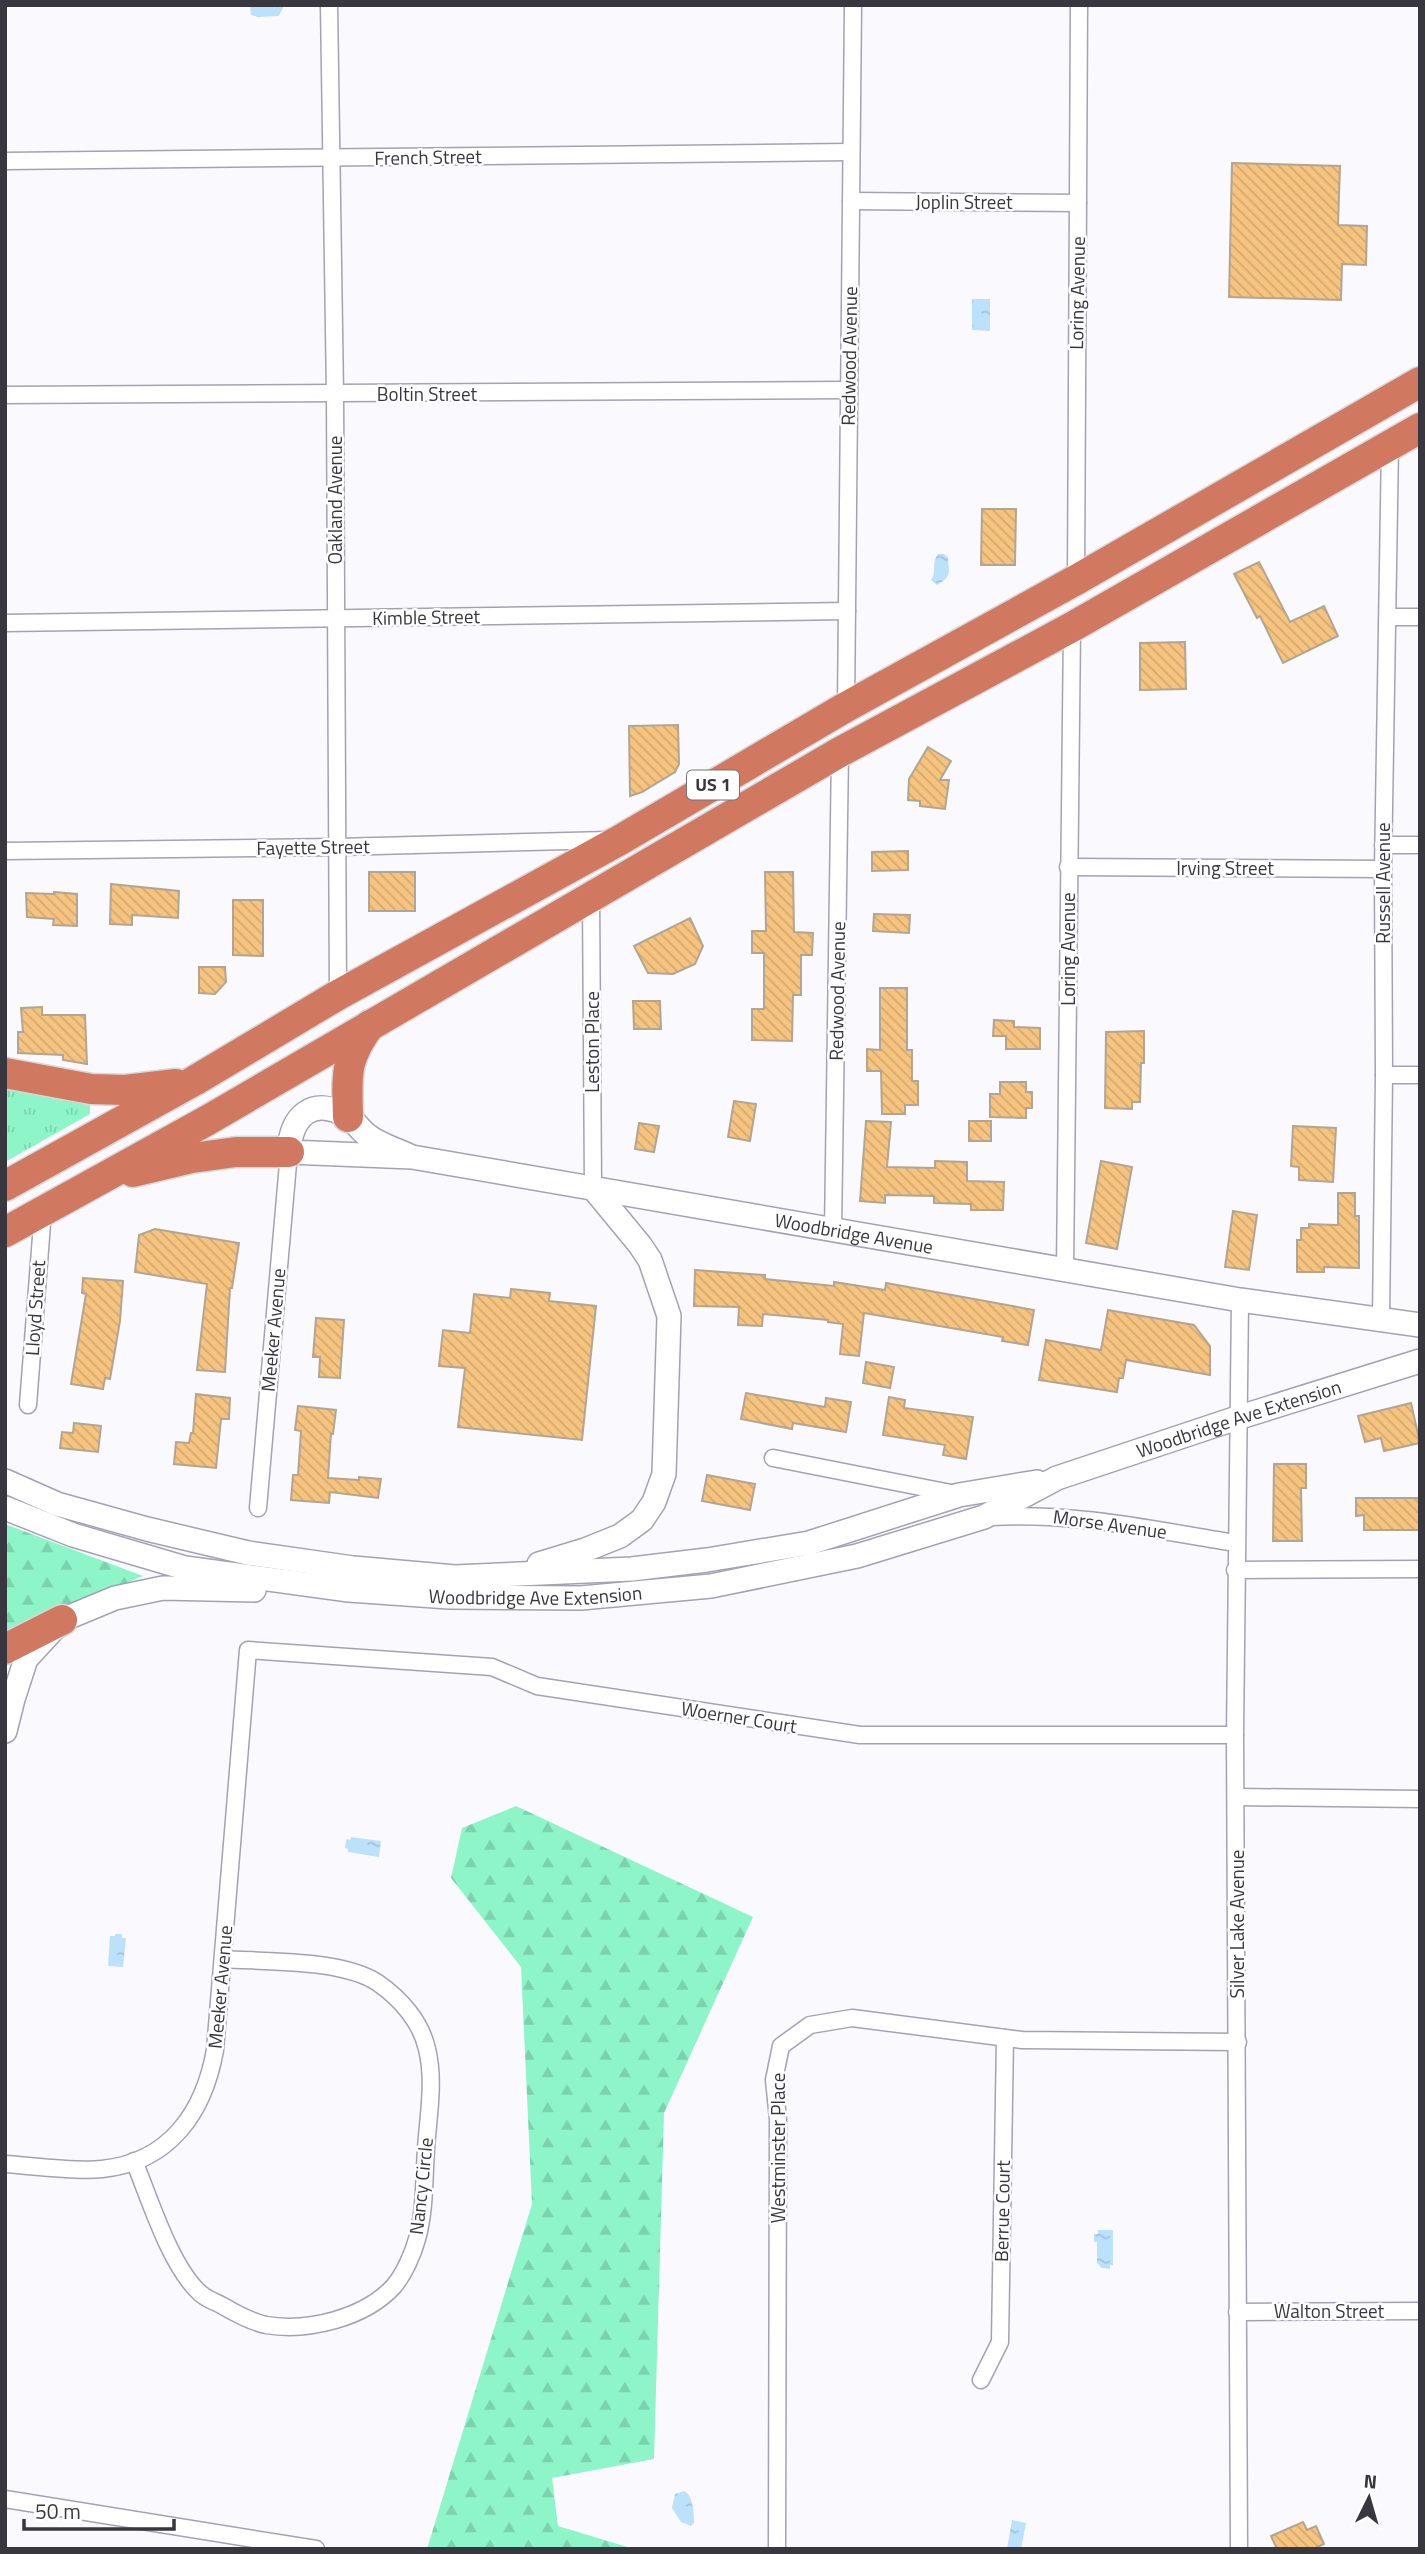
<svg xmlns="http://www.w3.org/2000/svg" width="1425" height="2554" viewBox="0 0 1425 2554" font-family="'Titillium Web',sans-serif">
<style>
.grass{fill:url(#grass-tufts)}
.forest{fill:url(#forest-firs)}
.water{fill:url(#water-ripples)}
.building{fill:url(#building-back-hatch);stroke:#b2a593;stroke-width:2}
.lines{fill:none;stroke-linecap:round;stroke-linejoin:round}
.street-casing{stroke:#a5a1b5;stroke-width:19}
.secondary-casing{stroke:#a5a1b5;stroke-width:26}
.highway-casing{stroke:#d7d7d9;stroke-width:33}
.street{stroke:#fff;stroke-width:16}
.secondary{stroke:#fff;stroke-width:23}
.highway{stroke:#d17861;stroke-width:30}
.labels{text-anchor:middle;stroke-width:5;stroke-linejoin:round;paint-order:stroke}
.shield{fill:#fff;stroke:#747279;stroke-width:2}
.shield-label{font-size:18px;font-weight:bold;fill:#38363f}
.street-label{font-size:19px;fill:#38363f;stroke:#fff}
</style>
<defs>
<pattern id="grass-tufts" width="24" height="20" patternUnits="userSpaceOnUse" patternTransform="scale(1.75)"><rect width="24" height="20" fill="#8ef5c9"/><path d="M3 7l-1-3M5 7V3M7 7l1-3M15 17l-1-3M17 17v-4M19 17l1-3" fill="none" stroke="#7bd3ae"/></pattern>
<pattern id="forest-firs" width="22" height="20" patternUnits="userSpaceOnUse" patternTransform="scale(1.75)"><rect width="22" height="20" fill="#8ef5c9"/><path d="M5 1l3.5 6h-7zM16 11l3.5 6h-7z" fill="#7bd3ae"/></pattern>
<pattern id="water-ripples" width="26" height="14" patternUnits="userSpaceOnUse" patternTransform="scale(1.75)"><rect width="26" height="14" fill="#bce1fa"/><path d="M2 4q2-2 4 0t4 0M15 11q2-2 4 0t4 0" fill="none" stroke="#a2c2d7"/></pattern>
<pattern id="building-back-hatch" width="6" height="6" patternUnits="userSpaceOnUse" patternTransform="scale(1.75)"><rect width="6" height="6" fill="#f6c47f"/><path d="M-1 5l2 2M0 0l6 6M5-1l2 2" fill="none" stroke="#d4a96f"/></pattern>
</defs>
<rect width="100%" height="100%" fill="#fafafe"/>
<polygon class="grass" points="5,1083 90,1098 90,1114 5,1162"/>
<g class="forest">
<polygon points="5,1524 143,1576 5,1634"/>
<polygon points="516,1806 753,1917 664,2113 654,2459 552,2478 558,2526 634,2549 427,2549 532,2204 521,1967 451,1878 462,1828"/>
</g>
<g class="water">
<polygon points="250,5 282,5 283,8 279,16 258,17 251,15"/>
<polygon points="972,299 990,299 990,331 972,330"/>
<path d="M938,554H944L948,557C949,574 952,576 937,585L931,580C937,573 931,562 938,554Z"/>
<polygon points="351,1837 381,1841 379,1857 348,1852 348,1849 345,1848 346,1839 350,1840"/>
<polygon points="115,1934 122,1934 122,1938 126,1938 123,1967 108,1966 110,1936 115,1936"/>
<polygon points="1098,2230 1113,2230 1113,2265 1110,2265 1110,2269 1102,2268 1097,2263 1097,2242 1094,2242 1094,2234 1098,2234"/>
<path d="M684,2491C693,2495 694,2513 694,2523L691,2526L681,2522L672,2508L675,2494Z"/>
<polygon points="1012,2520 1026,2523 1021,2549 1007,2549"/>
</g>
<g class="building">
<polygon points="1232,163 1340,166 1338,225 1367,226 1366,265 1342,264 1341,300 1229,297"/>
<polygon points="982,509 1016,509 1015,565 981,565"/>
<polygon points="1259,562 1290,622 1324,606 1338,636 1283,663 1260,616 1257,618 1234,574"/>
<polygon points="1185,642 1186,689 1140,690 1140,643"/>
<polygon points="678,725 679,764 675,772 642,792 630,796 629,726"/>
<polygon points="928,747 951,761 940,780 949,780 945,809 920,806 920,801 908,800 909,779"/>
<polygon points="908,851 908,870 872,871 872,852"/>
<rect x="369" y="872" width="46" height="39"/>
<polygon points="765,872 793,872 794,932 813,933 812,955 801,955 801,995 793,995 792,1041 752,1040 752,1009 764,1009 764,953 752,953 752,931 766,931"/>
<polygon points="111,884 179,891 178,918 132,915 132,925 110,924"/>
<polygon points="54,892 77,894 77,926 53,925 54,919 27,917 26,893 54,894"/>
<polygon points="233,900 263,900 263,956 233,955"/>
<polygon points="874,914 910,915 909,933 873,931"/>
<polygon points="690,918 703,946 695,964 673,974 648,973 634,946"/>
<polygon points="199,967 225,967 226,982 215,994 199,993"/>
<polygon points="880,988 907,988 907,1050 912,1050 912,1081 918,1081 918,1105 905,1105 905,1114 882,1114 881,1071 867,1071 867,1049 880,1050"/>
<polygon points="633,1001 660,1001 661,1029 634,1029"/>
<polygon points="42,1007 42,1015 85,1015 87,1064 63,1060 63,1055 18,1053 18,1032 23,1032 21,1008"/>
<polygon points="994,1020 1014,1021 1014,1027 1040,1028 1040,1049 1006,1049 1006,1036 993,1036"/>
<polygon points="1144,1031 1144,1063 1141,1063 1140,1102 1132,1102 1132,1109 1105,1108 1106,1032"/>
<polygon points="1000,1082 1026,1082 1026,1092 1032,1092 1032,1108 1026,1108 1026,1118 990,1117 990,1094 1000,1094"/>
<polygon points="734,1101 756,1104 750,1141 728,1137"/>
<polygon points="866,1121 891,1122 887,1167 935,1168 935,1161 967,1162 967,1181 1004,1182 1003,1210 971,1210 971,1204 934,1203 934,1196 885,1195 885,1203 860,1201"/>
<rect x="969" y="1121" width="22" height="20"/>
<polygon points="639,1123 659,1126 654,1152 635,1149"/>
<polygon points="1293,1126 1336,1128 1333,1182 1299,1180 1299,1167 1291,1166"/>
<polygon points="1101,1161 1132,1167 1117,1249 1086,1243"/>
<polygon points="1338,1193 1355,1193 1355,1216 1359,1216 1359,1268 1324,1267 1324,1272 1297,1272 1297,1240 1301,1240 1301,1228 1309,1228 1309,1224 1338,1225"/>
<polygon points="1233,1211 1257,1215 1249,1270 1225,1267"/>
<polygon points="155,1229 239,1243 232,1288 230,1288 225,1372 197,1370 207,1284 135,1272 139,1235"/>
<polygon points="695,1270 765,1275 765,1279 834,1286 834,1282 885,1290 886,1283 1034,1310 1028,1345 1002,1341 1003,1337 864,1313 859,1356 840,1354 843,1324 828,1322 828,1320 763,1314 762,1326 738,1325 739,1307 694,1306"/>
<polygon points="83,1278 123,1281 120,1321 110,1379 105,1378 103,1389 71,1384 86,1294 82,1293"/>
<polygon points="511,1289 550,1293 549,1301 596,1306 582,1440 458,1427 465,1368 439,1366 443,1330 470,1333 474,1294 510,1298"/>
<polygon points="1108,1310 1194,1325 1210,1346 1210,1375 1126,1360 1123,1378 1119,1378 1117,1392 1039,1380 1046,1340 1101,1350"/>
<polygon points="316,1318 344,1320 340,1378 319,1377 320,1357 313,1357"/>
<polygon points="866,1362 894,1367 890,1388 863,1383"/>
<polygon points="746,1393 825,1407 826,1398 851,1402 846,1432 793,1423 792,1429 741,1419"/>
<polygon points="196,1394 230,1398 229,1419 221,1419 216,1468 174,1464 176,1442 189,1443 191,1433 193,1433"/>
<polygon points="889,1397 905,1400 904,1408 973,1417 966,1459 943,1455 945,1445 883,1435"/>
<polygon points="1411,1403 1420,1443 1384,1451 1381,1438 1365,1442 1358,1416"/>
<polygon points="298,1406 336,1410 333,1434 331,1434 328,1478 359,1480 359,1477 381,1479 378,1498 330,1492 329,1503 291,1500 293,1475 298,1475 301,1431 295,1430"/>
<polygon points="74,1423 101,1426 98,1452 60,1448 62,1432 73,1433"/>
<polygon points="1274,1464 1306,1464 1306,1488 1301,1488 1302,1541 1273,1541"/>
<polygon points="707,1475 755,1484 750,1510 702,1501"/>
<polygon points="1356,1498 1420,1498 1420,1530 1364,1530 1364,1515 1356,1516"/>
<polygon points="1303,2522 1307,2530 1316,2526 1324,2544 1313,2549 1277,2549 1271,2536"/>
</g>
<g class="lines">
<defs>
<g id="street">
<polyline points="329,5 335,394 338,995"/>
<polyline points="5,161 851,152"/>
<polyline points="851,201 1078,203"/>
<polyline points="5,395 849,390"/>
<polyline points="1076,580 1079,5"/>
<polyline points="1389,617 1420,617"/>
<polyline points="5,623 847,611"/>
<polyline points="846,707 853,5"/>
<polyline points="1383,845 1420,845"/>
<polyline points="5,851 337,847 608,840"/>
<polyline points="1068,867 1383,869"/>
<polyline points="591,895 593,1188"/>
<polyline points="1384,1075 1420,1075"/>
<polyline points="833,1231 840,752"/>
<polyline points="1065,1271 1072,627"/>
<polyline points="1381,1320 1384,1075 1383,869 1390,445"/>
<polyline points="28,1405 43,1211"/>
<polyline points="773,1458 956,1494"/>
<polyline points="258,1508 289,1152"/>
<path d="M991,1517C1074,1512 1154,1530 1235,1543"/>
<polyline points="1235,1570 1420,1569"/>
<polyline points="1236,1797 1420,1799"/>
<path d="M134,2161C150,2199 170,2266 200,2293C206,2299 216,2302 223,2306C235,2313 252,2322 266,2325C308,2332 365,2318 394,2286C404,2274 413,2254 417,2239C425,2211 424,2179 426,2149C428,2117 435,2081 427,2049C421,2022 401,1999 378,1983C343,1959 265,1962 223,1959"/>
<path d="M5,2164C34,2166 75,2172 102,2169C170,2162 204,2112 215,2050L248,1650L492,1667L537,1686L860,1735H1235"/>
<polyline points="1237,2312 1420,2311"/>
<polyline points="981,2380 1000,2342 1005,2038"/>
<polyline points="5,2499 316,2549"/>
<polyline points="777,2549 778,2119 774,2080 781,2046 810,2025 852,2018 1022,2040 1238,2042"/>
<polyline points="1239,2549 1235,1735 1240,1300"/>
</g>
<g id="secondary">
<path id="s1" d="M412,1157C398,1150 379,1145 367,1135C360,1130 355,1121 347,1116C312,1096 291,1116 289,1152L412,1157L1240,1300L1420,1325"/>
<polyline points="5,1481 57,1504 147,1529 248,1553 353,1568 455,1577 632,1569 707,1560 809,1543 959,1495 1037,1482"/>
<path id="s2" d="M5,1508L73,1535L185,1568L349,1590L449,1597L581,1598L711,1586L857,1556L984,1517L1057,1478L1237,1418L1420,1361"/>
<polyline points="539,1564 585,1550 620,1536 642,1520 654,1502 664,1474 669,1316 650,1260 640,1245 593,1188"/>
<polyline points="5,1731 13,1699 26,1659 62,1620 115,1598 163,1588 254,1590"/>
</g>
<g id="highway">
<polyline points="5,1073 91,1089 125,1090 176,1084"/>
<path d="M348,1117C347,1076 344,1060 370,1025"/>
<polyline points="133,1172 192,1158 236,1152 289,1152"/>
<polyline points="5,1186 194,1081 338,995 620,840 846,707 1076,580 1420,382"/>
<polyline points="5,1232 208,1120 840,752 1072,627 1420,428"/>
<polyline points="5,1649 62,1620"/>
</g>
</defs>
<use href="#street" class="street-casing"/>
<use href="#secondary" class="secondary-casing"/>
<use href="#highway" class="highway-casing"/>
<use href="#street" class="street"/>
<use href="#secondary" class="secondary"/>
<use href="#highway" class="highway"/>
</g>
<g class="labels">
<rect class="shield" x="687" y="770.5" width="52" height="29" rx="5"/>
<g class="shield-label">
<text x="713" y="791">US 1</text>
</g>
<g class="street-label">
<text transform="translate(428 157) rotate(-1)" y="7">French Street</text>
<text x="964" y="209">Joplin Street</text>
<text transform="translate(1077 293) rotate(-89)" y="7">Loring Avenue</text>
<text transform="translate(849 356) rotate(-89)" y="7">Redwood Avenue</text>
<text x="427" y="401">Boltin Street</text>
<text transform="translate(335 500) rotate(-90)" y="7">Oakland Avenue</text>
<text transform="translate(426 617) rotate(-1)" y="7">Kimble Street</text>
<text transform="translate(313 847) rotate(-1)" y="7">Fayette Street</text>
<text x="1225" y="875">Irving Street</text>
<text transform="translate(1383 883) rotate(-90)" y="7">Russell Avenue</text>
<text transform="translate(1068 949) rotate(-90)" y="7">Loring Avenue</text>
<text transform="translate(837 991) rotate(-89)" y="7">Redwood Avenue</text>
<text transform="translate(592 1042) rotate(-90)" y="7">Leston Place</text>
<text dy="7" stroke="none"><textPath href="#s1" startOffset="737">Woodbridge Avenue</textPath></text>
<text transform="translate(35 1308) rotate(-86)" y="7">Lloyd Street</text>
<text transform="translate(273 1330) rotate(-85)" y="7">Meeker Avenue</text>
<text dy="7" stroke="none"><textPath href="#s2" startOffset="1274">Woodbridge Ave Extension</textPath></text>
<text transform="translate(1110 1524) rotate(8)" y="7">Morse Avenue</text>
<text dy="7" stroke="none"><textPath href="#s2" startOffset="542">Woodbridge Ave Extension</textPath></text>
<text transform="translate(739 1717) rotate(9)" y="7">Woerner Court</text>
<text transform="translate(1237 1924) rotate(-90)" y="7">Silver Lake Avenue</text>
<text transform="translate(220 1987) rotate(-85)" y="7">Meeker Avenue</text>
<text transform="translate(778 2148) rotate(-90)" y="7">Westminster Place</text>
<text transform="translate(421 2186) rotate(-84)" y="7">Nancy Circle</text>
<text transform="translate(1002 2211) rotate(-89)" y="7">Berrue Court</text>
<text x="1329" y="2318">Walton Street</text>
</g>
</g>
<rect width="1425" height="2554" fill="none" stroke="#38363f" stroke-width="14"/>
<g transform="translate(1369 2498) rotate(5)" stroke="#ffffff" stroke-width="5" paint-order="stroke">
<path d="M0-5L12 26L0 18L-12 26Z" fill="#38363f"/>
<text y="-10" font-size="19" font-weight="bold" text-anchor="middle" fill="#38363f">N</text>
</g>
<path d="M24 2519v10h150v-10" fill="none" stroke="#38363f" stroke-width="3.5"/>
<text x="35" y="2519" font-size="21" fill="#38363f" stroke="#ffffff" stroke-width="5" paint-order="stroke">50 m</text>
</svg>
